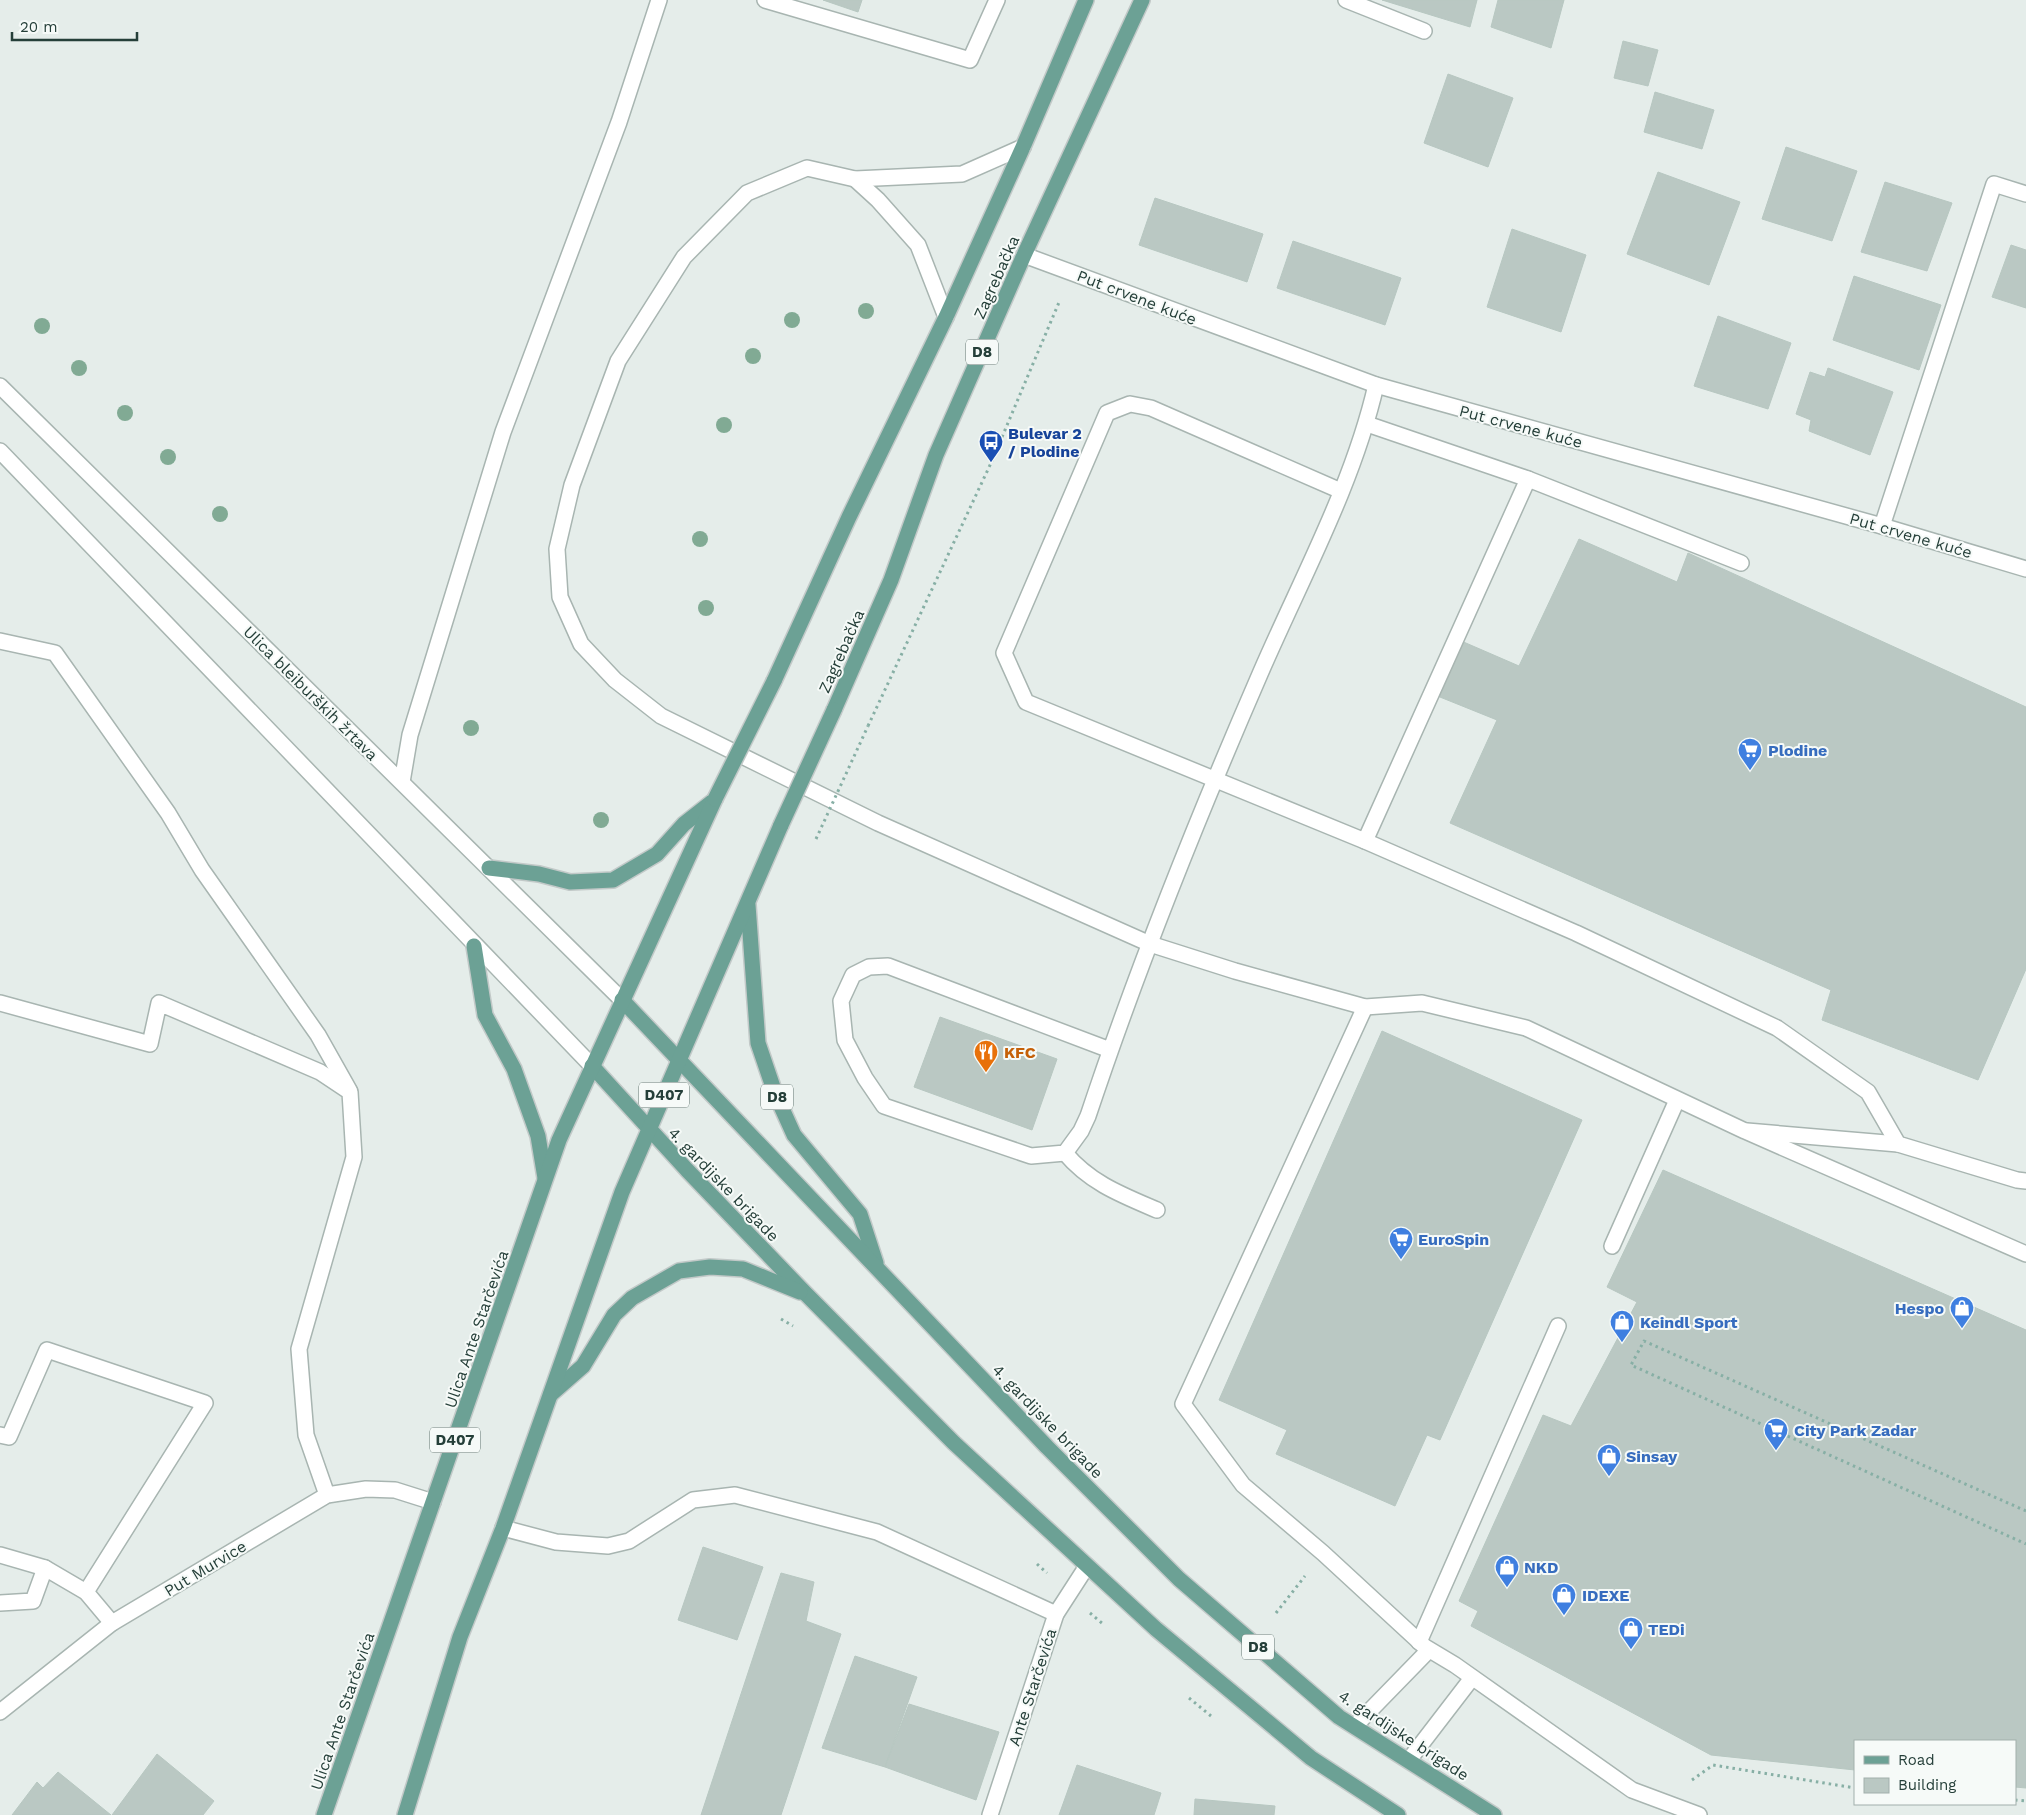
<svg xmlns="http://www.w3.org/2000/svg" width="2026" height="1815" viewBox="0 0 2026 1815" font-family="'Work Sans',sans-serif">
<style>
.building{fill:#bac8c3;stroke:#b7c7c1}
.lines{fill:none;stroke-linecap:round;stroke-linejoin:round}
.service-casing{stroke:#a8b5b1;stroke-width:18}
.minor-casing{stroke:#a8b5b1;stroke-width:18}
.tertiary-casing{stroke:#a8b5b1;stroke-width:18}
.primary-casing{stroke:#c2c9c8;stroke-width:18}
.path{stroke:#87afa5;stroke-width:3;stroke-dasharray:2.5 4;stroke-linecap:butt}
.service{stroke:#fff;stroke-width:15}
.minor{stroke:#fff;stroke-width:15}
.tertiary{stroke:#fff;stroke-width:15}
.primary{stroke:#6ca195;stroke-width:15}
.primary-bridge-casing{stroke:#c2c9c8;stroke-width:18;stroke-linecap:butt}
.path-bridge{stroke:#87afa5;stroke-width:3;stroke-dasharray:2.5 4;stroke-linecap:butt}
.primary-bridge{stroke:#6ca195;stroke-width:15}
.tree{fill:#81aa94}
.labels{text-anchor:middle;stroke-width:4;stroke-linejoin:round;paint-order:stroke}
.shield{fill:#f6faf8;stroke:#647772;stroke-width:1}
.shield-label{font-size:15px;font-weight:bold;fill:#253f39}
.street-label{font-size:16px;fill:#253f39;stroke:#f6faf8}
.transit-label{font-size:16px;font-weight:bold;fill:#164399;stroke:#f6faf8;text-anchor:start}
.shop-label{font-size:16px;font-weight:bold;fill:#366cbe;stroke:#f6faf8;text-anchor:start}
.food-label{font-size:16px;font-weight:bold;fill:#c56008;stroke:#f6faf8;text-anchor:start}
</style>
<rect width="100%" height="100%" fill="#e5edea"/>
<g class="building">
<polygon points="823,0 862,0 858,12"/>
<polygon points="1382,0 1477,0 1470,27"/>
<polygon points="1498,0 1564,0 1551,48 1491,27"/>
<polygon points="1623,41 1658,50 1648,86 1614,78"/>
<polygon points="1448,74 1513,98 1488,167 1424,143"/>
<polygon points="1655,92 1714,110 1702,149 1644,132"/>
<polygon points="1786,147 1857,171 1832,241 1762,219"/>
<polygon points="1658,172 1740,202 1709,285 1627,254"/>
<polygon points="1885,182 1952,203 1927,271 1861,252"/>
<polygon points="1155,198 1263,234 1247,282 1139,245"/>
<polygon points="1512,229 1586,255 1561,332 1487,307"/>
<polygon points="1293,241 1401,278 1385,325 1277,288"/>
<polygon points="2011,245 2026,250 2026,308 1992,297"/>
<polygon points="1854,276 1941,305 1919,370 1833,340"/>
<polygon points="1718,316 1791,343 1768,409 1694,386"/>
<polygon points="1828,368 1893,392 1870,455 1809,431 1811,420 1796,414 1810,372 1825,377"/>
<polygon points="1579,539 1677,582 1688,553 2026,707 2026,969 1978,1080 1822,1020 1831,990 1450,823 1497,720 1430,693 1452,637 1519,666"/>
<polygon points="940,1017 1057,1059 1032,1130 914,1087"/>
<polygon points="1382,1031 1582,1120 1440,1440 1427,1435 1395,1506 1276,1454 1287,1430 1219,1400"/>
<polygon points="1663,1170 2026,1330 2026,1788 2015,1787 2015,1741 1855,1741 1855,1770 1711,1755 1471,1626 1478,1611 1459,1601 1543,1415 1571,1426 1637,1302 1607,1287"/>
<polygon points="703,1547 763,1567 737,1640 678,1620"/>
<polygon points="781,1573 814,1582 806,1621 841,1634 781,1815 701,1815"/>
<polygon points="855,1656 917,1677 885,1767 822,1748"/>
<polygon points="909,1704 999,1732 976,1800 885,1767"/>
<polygon points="157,1754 214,1801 203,1815 112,1815"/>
<polygon points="1077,1765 1161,1793 1154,1815 1059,1815"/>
<polygon points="58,1772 111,1815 12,1815 37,1782 43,1788"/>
<polygon points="1195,1799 1275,1806 1274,1815 1194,1815"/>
</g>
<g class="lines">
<defs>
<g id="service">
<polyline points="765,0 970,60 997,0"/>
<polyline points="1346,0 1424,31"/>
<polyline points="1528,479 1741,563"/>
<polyline points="1341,491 1151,408 1130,404 1107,413 1004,653 1026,702 1365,841 1576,933 1777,1028 1868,1092 1898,1144 2017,1180 2026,1181"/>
<polyline points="0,641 55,653 168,813 202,870 318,1035 349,1090"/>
<polyline points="402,782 410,735 503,432 619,122 659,0"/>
<polyline points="1365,841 1528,479 1367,424"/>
<polyline points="0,1003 150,1044 159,1003 320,1072 350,1092 354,1157 299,1349 306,1435 327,1495"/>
<polyline points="1365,1007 1183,1404 1243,1485 1323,1553 1425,1647 1455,1665 1632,1790 1699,1815"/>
<path d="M1110,1050L888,966L869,967L853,975L841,1001L845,1040L865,1078L884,1106L1031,1156L1065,1153L1081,1131L1088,1116C1138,966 1197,819 1260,674C1301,579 1353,485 1376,385"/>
<polyline points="1747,1131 1898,1144"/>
<path d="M1065,1153C1090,1183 1122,1195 1157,1210"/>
<polyline points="1612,1246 1677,1100"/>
<polyline points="0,1435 9,1437 47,1350 205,1403 86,1592"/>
<polyline points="503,1528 556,1542 608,1546 629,1541 693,1500 735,1495 877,1532 1056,1614"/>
<polyline points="0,1555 45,1568 86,1592 112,1623"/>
<polyline points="0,1603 33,1601 45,1568"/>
<polyline points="1419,1642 1558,1326"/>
<polyline points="1355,1726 1429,1650"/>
<polyline points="1409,1760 1472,1678"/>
</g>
<g id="minor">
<polyline points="1023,147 962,174 855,179 807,168 747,193 684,257 618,361 572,485 557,549 560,597 581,644 615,680 661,716 878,823 1150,944 1235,971 1365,1007 1422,1003 1526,1028 1745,1131 2026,1254"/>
<polyline points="855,179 878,200 918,245 946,317"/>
<polyline points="1024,255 1376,385 1882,526 2026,569"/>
<polyline points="1882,526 1994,184 2026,194"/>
<polyline points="0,1712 112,1623 327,1495 366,1489 395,1490 433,1502"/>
<polyline points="990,1815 1056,1614 1087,1566"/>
</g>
<g id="tertiary">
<polyline points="0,386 622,1000"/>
<polyline points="0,451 592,1066"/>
</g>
<g id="primary">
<polyline points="774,681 849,517 946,317 1023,147 1086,0"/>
<polyline points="834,710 891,580 936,455 1024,255 1142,0"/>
<polyline points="489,868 539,874 570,882 613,880 657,854 684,824 712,802"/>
<polyline points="748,905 758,1043 775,1093 794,1135 860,1214 876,1263"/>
<polyline points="474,946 485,1015 514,1069 538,1136 545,1178"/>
<polyline points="622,1000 1047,1447 1179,1579 1339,1717 1494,1815"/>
<polyline points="592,1066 687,1170 805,1293 954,1443 1156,1629 1311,1758 1398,1815"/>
<polyline points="551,1394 583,1366 614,1315 632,1298 679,1271 710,1267 743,1269 800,1292"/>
<polyline points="324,1815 559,1140 715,799"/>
<polyline points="405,1815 460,1637 503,1528 622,1192 781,825"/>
</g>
</defs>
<use href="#service" class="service-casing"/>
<use href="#minor" class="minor-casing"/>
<use href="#tertiary" class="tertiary-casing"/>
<use href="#primary" class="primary-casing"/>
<g class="path">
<polyline points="868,726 991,463 1060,300"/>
<polyline points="781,1319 793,1326"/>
<polyline points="2026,1511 1644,1341 1631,1365 2026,1544"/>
<polyline points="1037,1564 1047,1573"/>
<polyline points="1090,1613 1103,1624"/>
<polyline points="1276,1613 1305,1576"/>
<polyline points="1189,1698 1211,1716"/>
<polyline points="1692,1780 1713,1765 1855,1788"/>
<polyline points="2015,1800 2026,1801"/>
</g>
<use href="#service" class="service"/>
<use href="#minor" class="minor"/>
<use href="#tertiary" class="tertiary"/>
<use href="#primary" class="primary"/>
<defs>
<g id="primary-bridge">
<polyline points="715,799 774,681"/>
<polyline points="781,825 834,710"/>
</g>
</defs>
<use href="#primary-bridge" class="primary-bridge-casing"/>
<polyline class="path-bridge" points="816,839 868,726"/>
<use href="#primary-bridge" class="primary-bridge"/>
</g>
<g class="tree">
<circle cx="866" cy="311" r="8"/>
<circle cx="792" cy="320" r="8"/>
<circle cx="42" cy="326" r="8"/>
<circle cx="753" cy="356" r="8"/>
<circle cx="79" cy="368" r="8"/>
<circle cx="125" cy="413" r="8"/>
<circle cx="724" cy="425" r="8"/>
<circle cx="168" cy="457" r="8"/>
<circle cx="220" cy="514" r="8"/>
<circle cx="700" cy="539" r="8"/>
<circle cx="706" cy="608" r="8"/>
<circle cx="471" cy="728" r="8"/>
<circle cx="601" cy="820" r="8"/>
</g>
<defs>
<symbol id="bus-pin" viewBox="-11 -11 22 30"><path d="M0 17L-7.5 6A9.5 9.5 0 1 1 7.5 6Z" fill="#1a4fb4" stroke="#f6faf8"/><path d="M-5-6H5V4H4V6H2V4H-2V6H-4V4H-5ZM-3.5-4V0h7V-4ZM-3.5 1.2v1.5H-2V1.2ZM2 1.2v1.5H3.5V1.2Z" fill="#fff"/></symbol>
<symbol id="supermarket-pin" viewBox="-11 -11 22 30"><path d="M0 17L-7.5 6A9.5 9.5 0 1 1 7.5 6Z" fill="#3f7fe0" stroke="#f6faf8"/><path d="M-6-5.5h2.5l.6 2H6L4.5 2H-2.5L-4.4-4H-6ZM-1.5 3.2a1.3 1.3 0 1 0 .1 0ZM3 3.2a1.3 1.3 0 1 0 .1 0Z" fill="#fff"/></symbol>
<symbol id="restaurant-pin" viewBox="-11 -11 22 30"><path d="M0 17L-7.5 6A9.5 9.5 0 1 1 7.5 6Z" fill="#e8710a" stroke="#f6faf8"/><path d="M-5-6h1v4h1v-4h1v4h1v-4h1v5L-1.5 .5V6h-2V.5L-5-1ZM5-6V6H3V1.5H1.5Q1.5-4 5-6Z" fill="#fff"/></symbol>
<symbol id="shop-pin" viewBox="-11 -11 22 30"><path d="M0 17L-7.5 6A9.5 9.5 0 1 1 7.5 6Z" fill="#3f7fe0" stroke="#f6faf8"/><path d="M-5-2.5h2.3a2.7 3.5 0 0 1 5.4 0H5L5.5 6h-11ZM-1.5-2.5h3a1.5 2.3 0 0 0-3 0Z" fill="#fff"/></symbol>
</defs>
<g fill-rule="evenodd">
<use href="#bus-pin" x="977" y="428" width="28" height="38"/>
<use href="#supermarket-pin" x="1736" y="736" width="28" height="38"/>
<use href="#restaurant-pin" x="972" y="1038" width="28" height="38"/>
<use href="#supermarket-pin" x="1387" y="1225" width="28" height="38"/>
<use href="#shop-pin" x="1948" y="1294" width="28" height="38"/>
<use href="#shop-pin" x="1608" y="1308" width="28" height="38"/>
<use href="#supermarket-pin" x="1762" y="1416" width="28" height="38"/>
<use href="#shop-pin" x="1595" y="1442" width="28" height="38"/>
<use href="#shop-pin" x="1493" y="1553" width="28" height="38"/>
<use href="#shop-pin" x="1550" y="1581" width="28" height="38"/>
<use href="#shop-pin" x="1617" y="1615" width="28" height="38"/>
</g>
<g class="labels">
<g class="shield">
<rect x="966" y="339.5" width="32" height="25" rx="4"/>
<rect x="639" y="1082.5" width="50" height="25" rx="4"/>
<rect x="761" y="1084.5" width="32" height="25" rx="4"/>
<rect x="430" y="1427.5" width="50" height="25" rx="4"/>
<rect x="1242" y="1634.5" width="32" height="25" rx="4"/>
</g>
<g class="shield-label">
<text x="982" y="357">D8</text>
<text x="664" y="1100">D407</text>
<text x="777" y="1102">D8</text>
<text x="455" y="1445">D407</text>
<text x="1258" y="1652">D8</text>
</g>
<g class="street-label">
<text transform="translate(996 277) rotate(-66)" y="6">Zagrebačka</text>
<text transform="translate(1137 297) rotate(21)" y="6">Put crvene kuće</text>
<text transform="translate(1521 426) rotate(15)" y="6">Put crvene kuće</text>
<text transform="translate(1911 535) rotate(16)" y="6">Put crvene kuće</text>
<text transform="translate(841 651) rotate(-66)" y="6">Zagrebačka</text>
<text transform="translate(311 693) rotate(45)" y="6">Ulica bleiburških žrtava</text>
<text transform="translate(724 1184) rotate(46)" y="6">4. gardijske brigade</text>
<text transform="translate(476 1329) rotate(-71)" y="6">Ulica Ante Starčevića</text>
<text transform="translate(1048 1421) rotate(46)" y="6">4. gardijske brigade</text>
<text transform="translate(205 1568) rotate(-31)" y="6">Put Murvice</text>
<text transform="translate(1032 1687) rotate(-72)" y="6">Ante Starčevića</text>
<text transform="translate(342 1711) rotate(-71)" y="6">Ulica Ante Starčevića</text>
<text transform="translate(1404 1735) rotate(33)" y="6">4. gardijske brigade</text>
</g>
<g class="transit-label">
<text x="1008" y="439">Bulevar 2<tspan x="1008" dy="18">/ Plodine</tspan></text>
</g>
<g class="shop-label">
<text x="1768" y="756">Plodine</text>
<text x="1418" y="1245">EuroSpin</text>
<text x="1944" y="1314" text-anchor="end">Hespo</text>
<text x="1640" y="1328">Keindl Sport</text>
<text x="1794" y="1436">City Park Zadar</text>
<text x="1626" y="1462">Sinsay</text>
<text x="1524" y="1573">NKD</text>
<text x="1582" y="1601">IDEXE</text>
<text x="1648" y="1635">TEDi</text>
</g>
<g class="food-label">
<text x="1004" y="1058">KFC</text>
</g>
</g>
<rect x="1854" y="1740" width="162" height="65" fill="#f6faf8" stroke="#a2afac"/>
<rect x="1864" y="1756" width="25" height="8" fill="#6ca195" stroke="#a2afac"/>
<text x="1898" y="1765" font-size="15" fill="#253f39">Road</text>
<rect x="1864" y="1778" width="25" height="15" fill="#bac8c3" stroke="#a2afac"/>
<text x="1898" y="1790" font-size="15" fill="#253f39">Building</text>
<path d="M12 32v8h125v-8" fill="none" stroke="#253f39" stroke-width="2.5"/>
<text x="20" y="32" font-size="15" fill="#253f39" stroke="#f6faf8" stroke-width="4" paint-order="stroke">20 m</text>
</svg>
